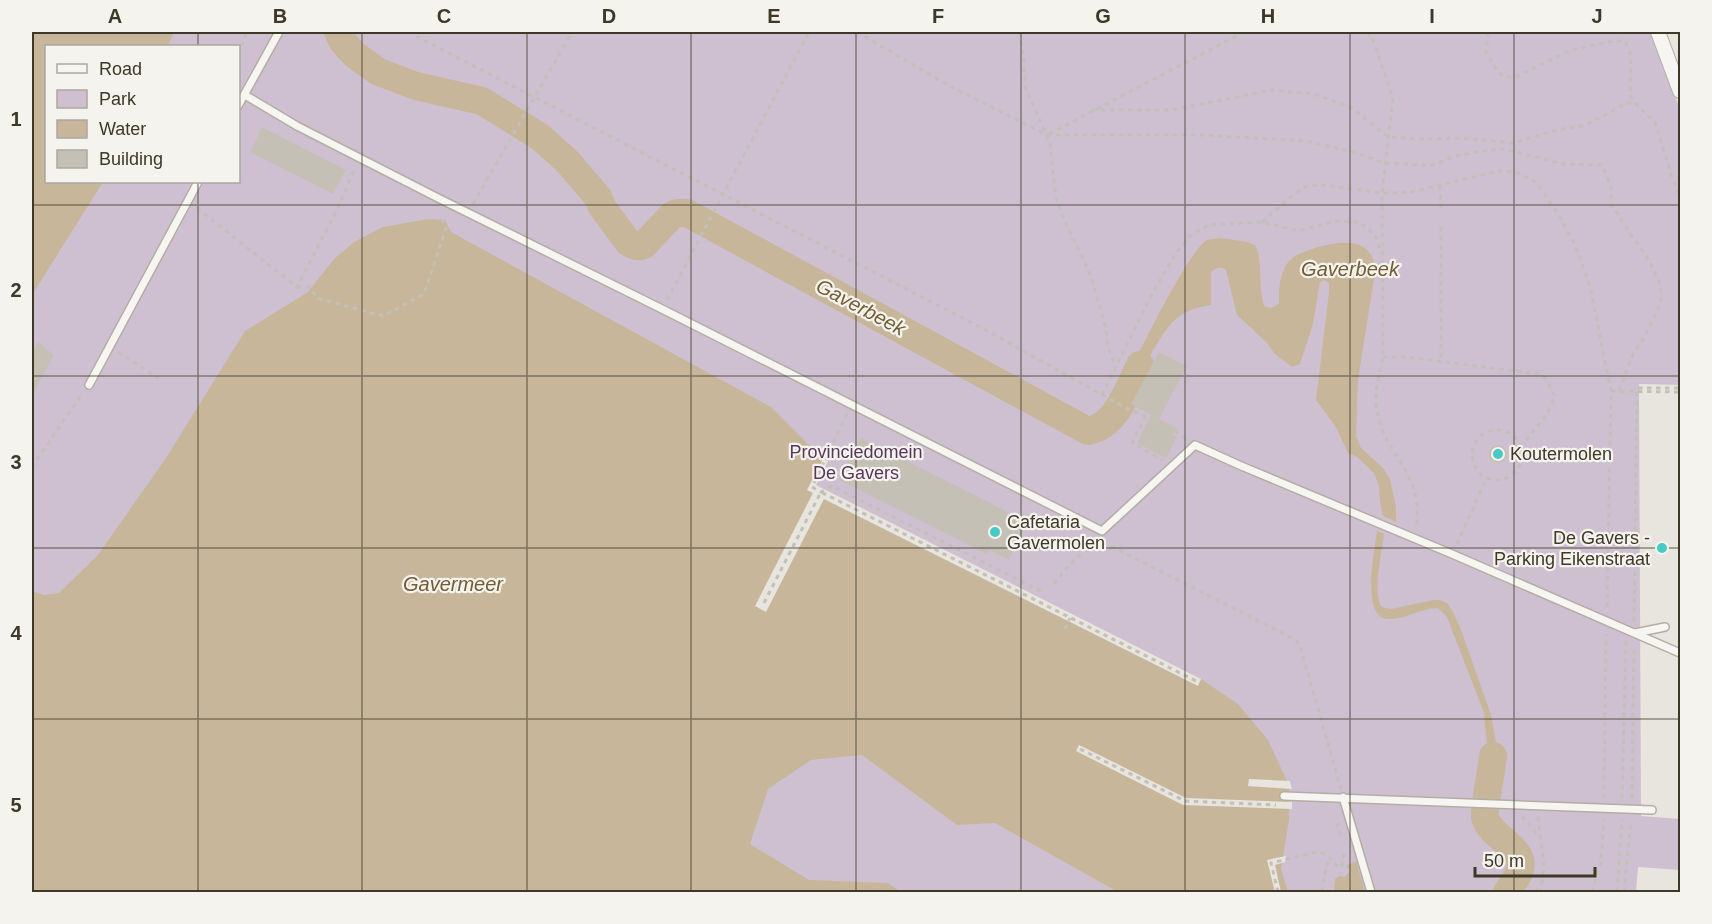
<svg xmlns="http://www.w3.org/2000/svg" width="1712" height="924" viewBox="0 0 1712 924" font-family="Arial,sans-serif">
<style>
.green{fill:#cfc0d1;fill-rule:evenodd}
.water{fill:#c7b69a}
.pier{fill:#e8e5de}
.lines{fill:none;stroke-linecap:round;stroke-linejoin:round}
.river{stroke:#c7b69a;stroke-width:28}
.building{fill:#c4c0b6}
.lane-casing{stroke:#b2aea4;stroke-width:10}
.street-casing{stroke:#b2aea4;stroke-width:16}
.path{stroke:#c2c0b9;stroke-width:3;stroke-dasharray:4.5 4.5;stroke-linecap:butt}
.lane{stroke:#f6f5f1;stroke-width:7}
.street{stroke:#f6f5f1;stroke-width:14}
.grid{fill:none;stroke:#3e3828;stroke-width:1.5;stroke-opacity:0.55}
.poi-dot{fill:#46cac4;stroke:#f5f3ee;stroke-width:2}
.labels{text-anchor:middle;stroke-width:4.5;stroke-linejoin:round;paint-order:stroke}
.park-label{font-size:18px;fill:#563659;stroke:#f5f3ee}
.poi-label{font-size:18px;fill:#3e3828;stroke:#f5f3ee;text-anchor:start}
.water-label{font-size:20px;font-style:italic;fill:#715c33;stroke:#f5f3ee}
.neatline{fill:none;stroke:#3e3828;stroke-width:2}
.grid-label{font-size:20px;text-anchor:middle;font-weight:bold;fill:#3e3828}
</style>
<rect width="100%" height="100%" fill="#e8e5de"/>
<path class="green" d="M32,32H1651L1680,109V385L1639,384L1641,816L1680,819V870L1638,867L1636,892H32ZM46,46H238V182H46Z"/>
<g class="water">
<polygon points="32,32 174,32 168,46 46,46 46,182 103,182 32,295"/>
<polygon points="428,219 445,220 451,232 771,407 823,459 828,461 816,485 1201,679 1238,704 1268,740 1287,781 1289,788 1289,820 1281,869 1288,892 1118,892 995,823 957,825 862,755 811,760 768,789 750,844 809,880 888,883 901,892 32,892 32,591 44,595 59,593 98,555 166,458 245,331 308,292 334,259 354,242 383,227"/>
<path d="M1221,238L1248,242L1256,246C1263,265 1258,287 1264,306C1270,309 1274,308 1279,303C1279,290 1279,279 1285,267C1291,255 1304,252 1315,248C1340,241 1374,235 1375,272L1358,380L1356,436L1361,448L1383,468L1390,479L1396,507V522L1383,516L1380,502L1379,486L1374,473L1357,457L1348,453L1336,427L1316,400L1329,292V283L1325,280L1320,282L1313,324L1300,364L1292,367L1275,354L1266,342L1237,315L1226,270C1220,266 1216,268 1211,272V305C1198,307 1186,310 1176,319C1154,340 1142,375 1129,402L1117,396C1131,370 1187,251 1207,240C1211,239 1217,239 1221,238Z"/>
<path d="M1377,531L1384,534C1382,551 1372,594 1382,607L1391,609L1433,600H1440L1448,604L1452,610L1460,627L1491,715L1498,752L1493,795H1484L1489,767L1484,713L1447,617L1438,608C1420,608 1406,620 1388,619C1360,618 1375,549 1377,531Z"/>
<path d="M1479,810L1492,812C1494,837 1532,849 1523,872C1521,879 1515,886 1511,892H1502L1516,871L1514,855C1499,841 1481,834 1479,810Z"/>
<polygon points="1356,861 1365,892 1334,892 1335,879 1339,876 1345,877 1350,871 1346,866"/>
</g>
<g class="pier">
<polygon points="823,459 828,461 816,485 1201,679 1198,686 824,499 766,612 755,606 813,493 807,490"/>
<polygon points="1079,745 1186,798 1292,802 1292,809 1183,805 1076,751"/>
<polygon points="1249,779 1290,781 1292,789 1248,786"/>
<polygon points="1286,856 1285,862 1275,865 1281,892 1275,892 1267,860"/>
</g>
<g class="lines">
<g class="river">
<path d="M338,32L343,42L355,55L379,72L416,86L482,101L540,137L567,161L598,197L602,207L628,242C633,245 638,248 644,245L672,215L678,213H687L1088,431C1118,425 1127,390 1140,365"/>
<path d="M1493,756C1492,768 1484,808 1485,817C1490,839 1529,847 1519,873C1516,879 1511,886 1507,892"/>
</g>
</g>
<g class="building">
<polygon points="262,127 346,170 333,194 250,152"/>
<polygon points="38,342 54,355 32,395 32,354"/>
<polygon points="1159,352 1187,366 1159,419 1177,428 1173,435 1177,437 1166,458 1137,443 1151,415 1131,404"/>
<polygon points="861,438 1008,512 1006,516 1026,526 1009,560 989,550 987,554 839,480"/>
<circle cx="1498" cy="454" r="9"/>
</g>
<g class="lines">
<defs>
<g id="lane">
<polyline points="245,95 297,126 440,199 662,309 1102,531 1195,445 1239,465 1452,554 1680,653"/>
<polyline points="238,106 279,32"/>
<polyline points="89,385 198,182"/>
<polyline points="1635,633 1665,627"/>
<polyline points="1284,796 1652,810"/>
<polyline points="1343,797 1371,892"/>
</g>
<polyline id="street" points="1658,32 1680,91"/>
</defs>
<use href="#lane" class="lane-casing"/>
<use href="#street" class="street-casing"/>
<g class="path">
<polyline points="408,32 982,328 1126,408 1150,418"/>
<polyline points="857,32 946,84 1047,135 1199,135 1307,141 1349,151 1385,163 1421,165 1433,165 1455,156 1475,152 1504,149 1563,164 1602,165 1611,186 1611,205 1649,260 1660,284 1661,302 1644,338 1633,354 1619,391"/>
<polyline points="1019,32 1024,59 1025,87 1050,143 1056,198 1063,217 1091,276 1106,329 1108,346 1115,366"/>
<polyline points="1367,32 1372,37 1393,98 1382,193 1383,357 1376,390 1376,408 1384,435 1407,473 1414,489 1417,504 1417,530"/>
<polyline points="1488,32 1486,53 1499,73 1505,77 1515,77 1569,51 1613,41 1622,41 1626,43 1631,56 1630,95 1634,102 1655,122 1671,174 1680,197"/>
<polyline points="238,54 245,39 245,32"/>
<polyline points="1092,110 1172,110 1272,90 1314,94 1352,108 1388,137 1423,139 1462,138 1512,143 1557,130 1586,125 1627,103 1638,105"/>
<polyline points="1049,134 1244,32"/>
<polyline points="1440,186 1441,210"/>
<polyline points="473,204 572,32"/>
<polyline points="197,208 297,287 337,210 355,168"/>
<polyline points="1262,222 1294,194 1307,186 1324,185 1382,193 1412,192 1498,171 1517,172 1537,183 1557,212 1575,245 1590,286 1611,391 1607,609"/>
<polyline points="1441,227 1441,363"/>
<polyline points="297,287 310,287 317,298 383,316 424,294 446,228 440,215"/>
<polyline points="667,300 809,32"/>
<polyline points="118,352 158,378"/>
<polyline points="1383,357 1406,357 1540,374 1546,379 1555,396 1547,414 1521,447"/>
<polyline points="1611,391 1680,392"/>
<polyline points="1102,395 1153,292 1176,253 1190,236 1208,225 1262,222 1299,231 1335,221 1358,222 1368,228 1376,237 1381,252"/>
<polyline points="847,414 812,487 821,492 832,486 1043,592"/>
<polyline points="1146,416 1132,443 1163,460"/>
<circle cx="1497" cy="455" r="25"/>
<polyline points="1175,431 1186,439"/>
<polyline points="32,467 82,394"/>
<polyline points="1103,542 1296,640 1300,646 1341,789"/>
<polyline points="1457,544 1487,477"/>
<polyline points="1054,584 1070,564 1096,540"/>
<polyline points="764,603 821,492 1196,681"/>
<polyline points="1634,621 1637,388 1680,388"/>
<polyline points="1065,629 1070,618"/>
<polyline points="1080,749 1185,801 1276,805"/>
<polyline points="1604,798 1606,634"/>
<polyline points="1622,798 1626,640"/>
<polyline points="1632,798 1634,646"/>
<polyline points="1522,816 1536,833 1541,836"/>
<polyline points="1538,817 1544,866 1541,892"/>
<polyline points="1339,823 1337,826 1342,838"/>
<polyline points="1278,892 1271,863 1316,852 1326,854 1339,868 1342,865 1343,857 1347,850"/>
<polyline points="1322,892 1326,867 1330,858"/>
<polyline points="1535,892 1541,884"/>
<polyline points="1592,892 1601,862 1604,820"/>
<polyline points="1617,892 1622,819"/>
<polyline points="1624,892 1631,820"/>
</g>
<use href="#lane" class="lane"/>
<use href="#street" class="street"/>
</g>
<path class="grid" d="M198,32V46M362,32V892M527,32V892M691,32V892M856,32V892M1021,32V892M1185,32V892M1350,32V892M1514,32V892M198,182V892M32,205H1680M32,376H1680M32,548H1680M32,719H1680"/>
<g class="poi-dot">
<circle cx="1498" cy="454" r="6"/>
<circle cx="995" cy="532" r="6"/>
<circle cx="1662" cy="548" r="6"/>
</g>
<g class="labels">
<g class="park-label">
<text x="856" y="458">Provinciedomein<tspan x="856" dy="21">De Gavers</tspan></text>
</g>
<g class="poi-label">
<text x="1510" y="460">Koutermolen</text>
<text x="1007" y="528">Cafetaria<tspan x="1007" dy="21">Gavermolen</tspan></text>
<text x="1650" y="544" text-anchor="end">De Gavers -<tspan x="1650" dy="21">Parking Eikenstraat</tspan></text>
</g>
<g class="water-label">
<text x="1350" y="276">Gaverbeek</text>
<text transform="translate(861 307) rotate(28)" y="7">Gaverbeek</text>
<text x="453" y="591">Gavermeer</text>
</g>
</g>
<rect width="1712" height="924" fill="none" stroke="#f5f3ee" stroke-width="66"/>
<rect x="45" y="45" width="195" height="138" fill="#f5f3ee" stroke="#aca89f" stroke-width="1.5"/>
<rect x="57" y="64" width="30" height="9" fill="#f6f5f1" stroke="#aca89f" stroke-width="1.5"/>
<text x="99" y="75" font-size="18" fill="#3e3828">Road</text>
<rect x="57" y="90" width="30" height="18" fill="#cfc0d1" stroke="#aca89f" stroke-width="1.5"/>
<text x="99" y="105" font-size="18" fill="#3e3828">Park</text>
<rect x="57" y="120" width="30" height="18" fill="#c7b69a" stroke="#aca89f" stroke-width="1.5"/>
<text x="99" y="135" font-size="18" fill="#3e3828">Water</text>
<rect x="57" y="150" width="30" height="18" fill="#c4c0b6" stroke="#aca89f" stroke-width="1.5"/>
<text x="99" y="165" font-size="18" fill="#3e3828">Building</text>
<path d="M1475 867v9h120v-9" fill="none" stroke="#3e3828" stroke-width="3"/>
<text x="1484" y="867" font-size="18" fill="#3e3828" stroke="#f5f3ee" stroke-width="4.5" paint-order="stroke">50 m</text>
<rect x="33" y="33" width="1646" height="858" class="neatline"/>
<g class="grid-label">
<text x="115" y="23">A</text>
<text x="280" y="23">B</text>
<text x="444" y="23">C</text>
<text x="609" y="23">D</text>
<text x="774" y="23">E</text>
<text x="938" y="23">F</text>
<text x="1103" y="23">G</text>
<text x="1268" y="23">H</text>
<text x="1432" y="23">I</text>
<text x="1597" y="23">J</text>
<text x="16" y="126">1</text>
<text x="16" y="297">2</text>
<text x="16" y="469">3</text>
<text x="16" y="640">4</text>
<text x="16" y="812">5</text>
</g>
</svg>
